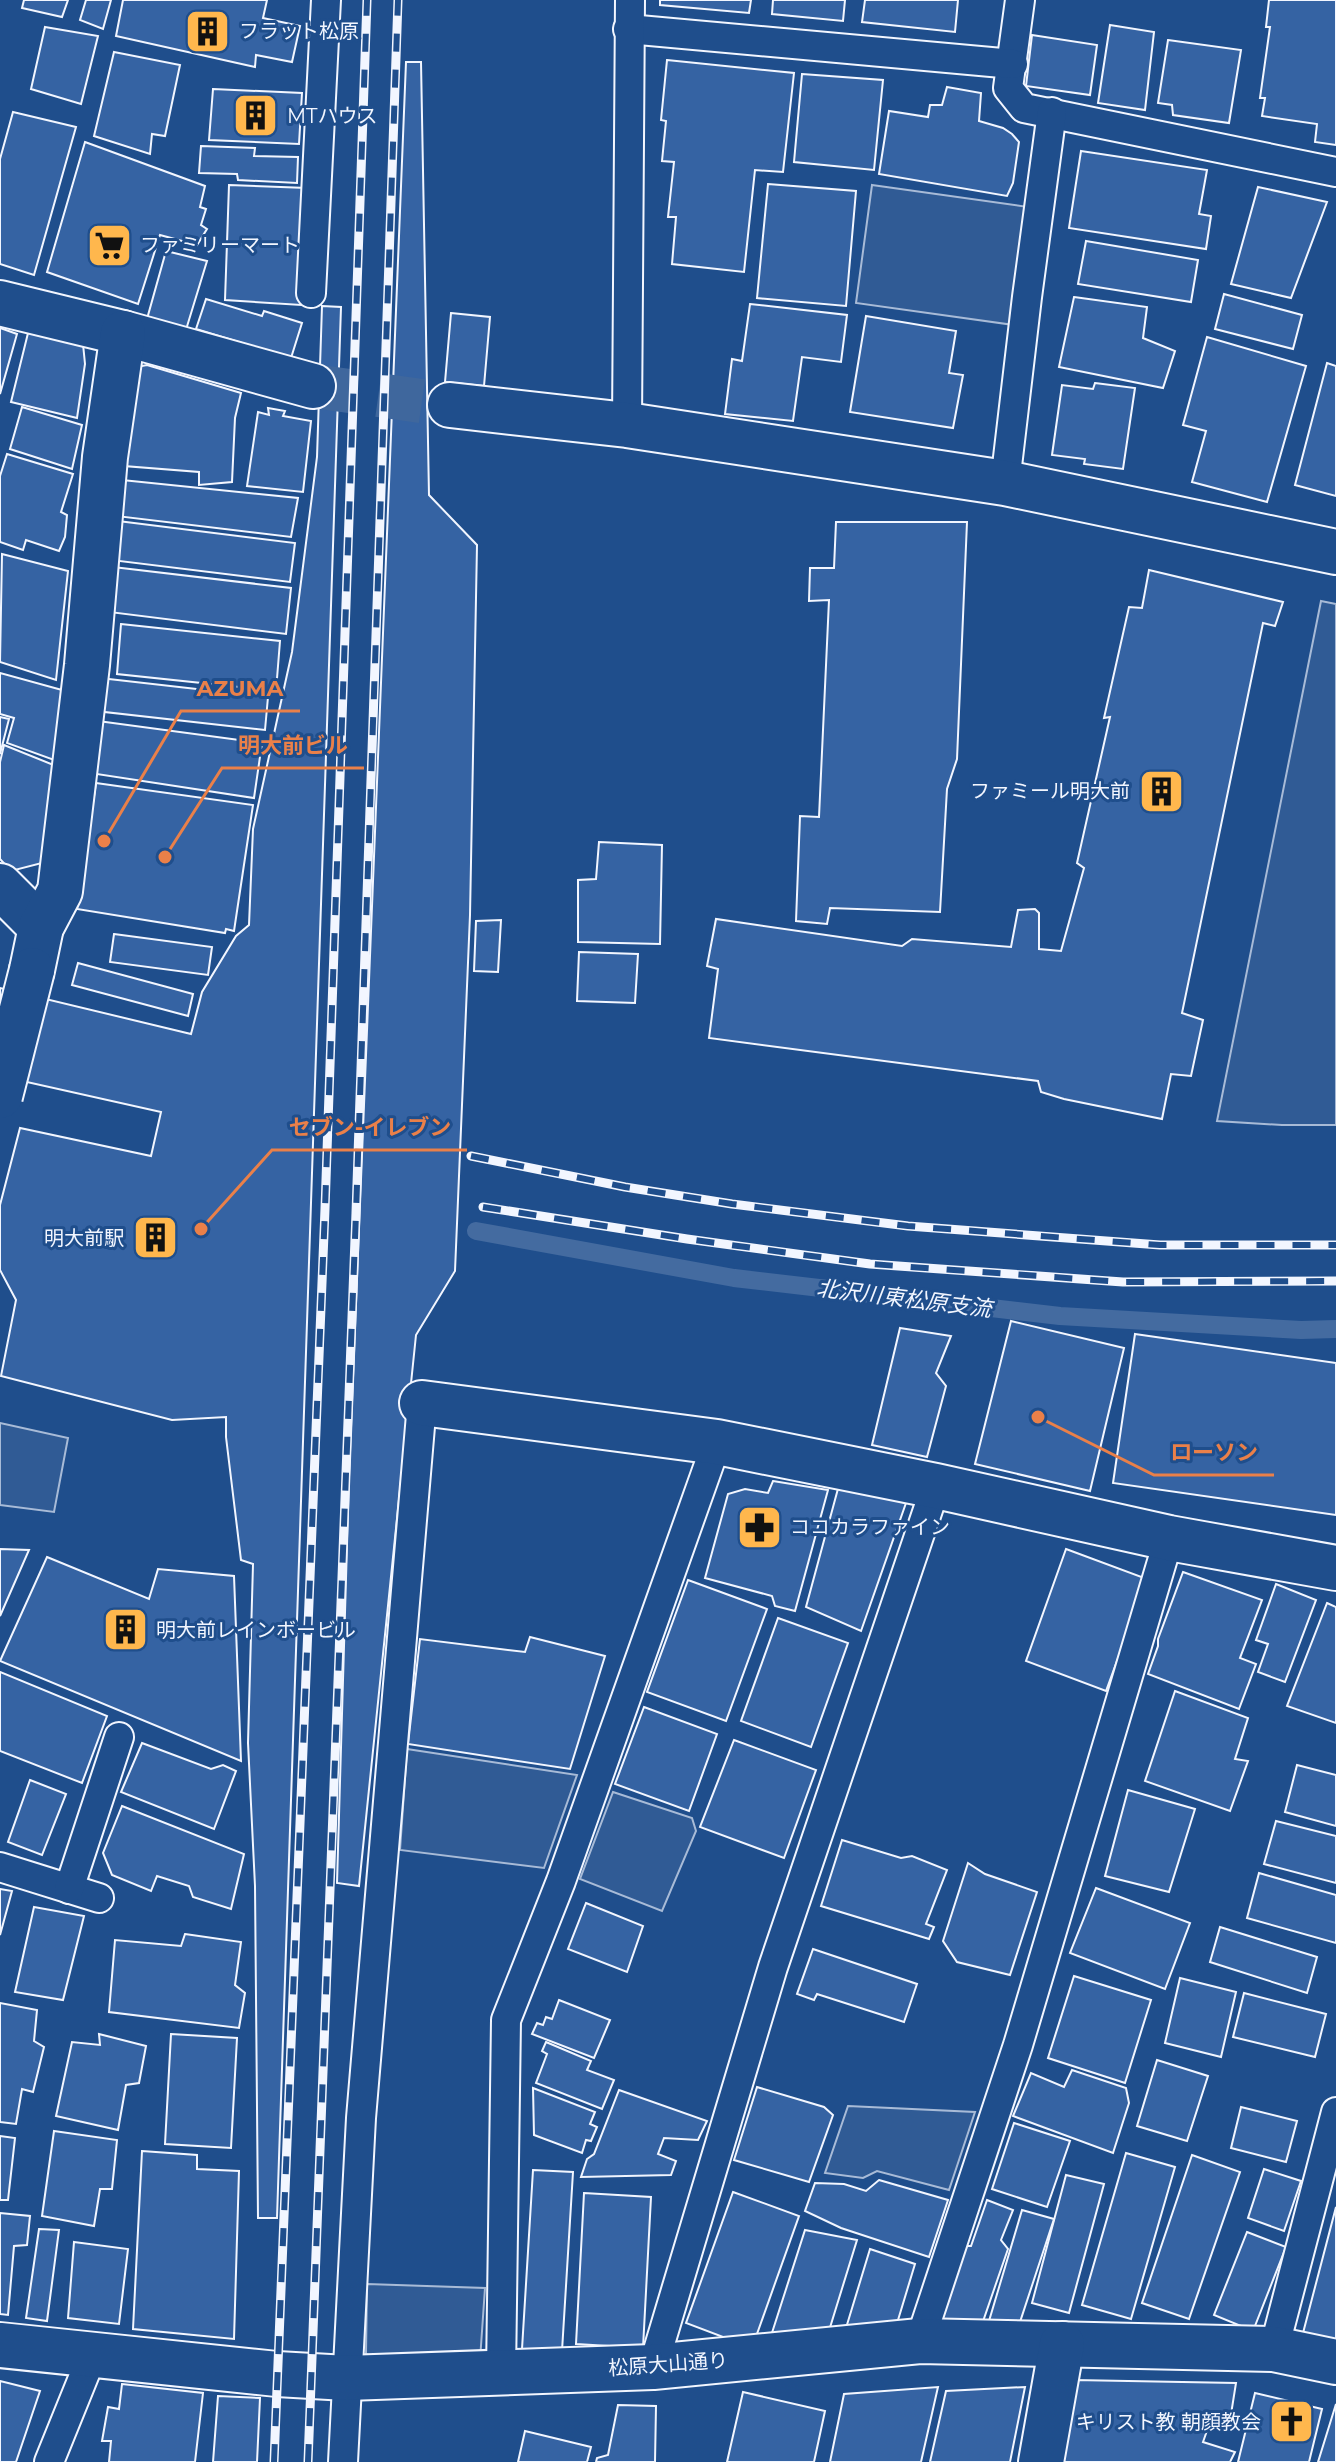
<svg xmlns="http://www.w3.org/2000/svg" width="1336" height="2462" viewBox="0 0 1336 2462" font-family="Montserrat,'Noto Sans JP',sans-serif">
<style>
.built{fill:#305b95;stroke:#a8bbd7;stroke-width:2}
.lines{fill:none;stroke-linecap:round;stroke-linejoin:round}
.stream{stroke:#446ba0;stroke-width:18}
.building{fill:#3563a3;stroke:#f2f6ff;stroke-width:2}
.minor-tunnel{stroke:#3f679d;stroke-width:44;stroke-dasharray:44 22;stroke-linecap:butt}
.service-casing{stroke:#f2f6ff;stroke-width:32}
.minor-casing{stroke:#f2f6ff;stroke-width:48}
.service{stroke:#1f4e8c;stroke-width:28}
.minor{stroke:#1f4e8c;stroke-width:44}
.rail-casing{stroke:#f2f6ff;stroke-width:9}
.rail{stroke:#1f4e8c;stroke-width:6;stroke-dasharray:18;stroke-linecap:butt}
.minor-bridge-casing{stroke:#f2f6ff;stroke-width:48;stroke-linecap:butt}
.minor-bridge{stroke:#1f4e8c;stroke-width:44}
.labels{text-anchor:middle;stroke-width:6;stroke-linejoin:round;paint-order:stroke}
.poi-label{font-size:20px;fill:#f2f6ff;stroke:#1f4e8c;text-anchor:start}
.street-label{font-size:20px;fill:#f2f6ff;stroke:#1f4e8c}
.water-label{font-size:22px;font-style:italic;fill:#f2f6ff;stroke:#1f4e8c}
.leader{fill:none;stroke:#ea8049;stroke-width:3}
.callout-dot{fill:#ea8049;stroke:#1f4e8c;stroke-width:3}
.callout-label{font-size:22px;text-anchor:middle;font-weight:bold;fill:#ea8049;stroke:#1f4e8c;stroke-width:6;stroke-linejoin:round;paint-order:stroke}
</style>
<rect width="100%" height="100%" fill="#1f4e8c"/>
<g class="built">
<polygon points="872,185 1028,207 1014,325 856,303"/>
<polygon points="1321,601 1336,604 1336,1125 1282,1125 1217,1121"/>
<polygon points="0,1423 68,1438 54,1512 0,1505"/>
<polygon points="407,1749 577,1775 544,1868 400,1850"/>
<polygon points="613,1792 692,1818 696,1831 662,1911 580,1879"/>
<polygon points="848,2106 975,2112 949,2190 877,2171 863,2178 825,2173"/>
<polygon points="367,2284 485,2288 480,2360 381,2360 366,2354"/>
</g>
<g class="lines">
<polyline class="stream" points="476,1231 734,1278 1060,1316 1301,1330 1336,1329"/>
</g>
<g class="building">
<polygon points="24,0 68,0 62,17 22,8"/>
<polygon points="86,0 111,0 103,29 80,20"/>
<polygon points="123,0 267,0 263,18 300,26 292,62 256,55 255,67 116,36"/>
<polygon points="660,0 751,0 749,13 660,5"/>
<polygon points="773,0 845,0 843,21 772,14"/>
<polygon points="865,0 958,0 955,32 862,22"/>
<polygon points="1269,0 1336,0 1336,145 1315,142 1317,124 1262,116 1265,98 1260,98 1270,27 1266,27"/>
<polygon points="1110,25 1154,32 1145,110 1098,103"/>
<polygon points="45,27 98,36 81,104 31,89"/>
<polygon points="1032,35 1097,45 1090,95 1026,86"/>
<polygon points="1168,40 1241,50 1229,123 1173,115 1172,105 1158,103"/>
<polygon points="114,52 180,65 165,136 152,134 150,154 94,136"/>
<polygon points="667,60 794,73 783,172 755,170 744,272 672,264 676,217 668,217 674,162 662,161 666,121 661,120"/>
<polygon points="406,62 421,62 429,495 477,545 470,915 455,1271 416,1335 359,1886 337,1883 349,1477"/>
<polygon points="802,74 883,80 874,170 794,162"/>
<polygon points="947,87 981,93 979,121 1003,128 1012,134 1019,142 1013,183 1007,196 879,174 889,111 928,117 930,105 942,105"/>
<polygon points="213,89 302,93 299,144 209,140"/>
<polygon points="13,112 76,127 34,275 0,264 0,159"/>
<polygon points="85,142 205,186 200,207 206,209 201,225 207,229 197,245 160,235 138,304 47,272"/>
<polygon points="201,146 255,148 254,156 298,157 297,183 238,180 237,174 199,173"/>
<polygon points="1081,151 1207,170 1199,214 1211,216 1206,249 1069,228"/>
<polygon points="768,184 856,191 846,306 757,298"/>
<polygon points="229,185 307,188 301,305 225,300"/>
<polygon points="1258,187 1327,202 1291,298 1231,284"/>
<polygon points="1086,241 1198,260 1191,302 1078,284"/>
<polygon points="166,251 207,261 185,333 147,319"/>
<polygon points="1224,294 1302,315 1293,349 1215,329"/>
<polygon points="1074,297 1147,307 1143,338 1175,351 1163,388 1059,367"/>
<polygon points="206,299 262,316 264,311 302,323 291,358 196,329"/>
<polygon points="750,304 847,315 841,362 802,357 793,421 725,414 732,359 742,361"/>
<polygon points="322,306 341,307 277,2218 258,2218 255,1886 248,1743 253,1564 241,1560 226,1437 226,1417 172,1420 1,1376 16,1300 0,1270 0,1205 20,1128 151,1156 161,1112 0,1076 0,988 191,1034 202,992 236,936 249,925 253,829 292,652 317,457"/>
<polygon points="451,313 490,317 484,386 445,382"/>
<polygon points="866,316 956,331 949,373 963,375 953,428 850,412"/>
<polygon points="0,328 17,334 0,394"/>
<polygon points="29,329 83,344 85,364 77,418 11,402"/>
<polygon points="1207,337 1306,366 1267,502 1192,482 1206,431 1183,425"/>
<polygon points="1327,363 1336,366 1336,496 1295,485"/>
<polygon points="147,365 241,393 235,418 232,482 199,485 199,472 124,466 131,368"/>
<polygon points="1095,383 1135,388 1123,469 1084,464 1085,459 1052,455 1062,385 1093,389"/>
<polygon points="22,407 82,425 72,469 10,449"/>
<polygon points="268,408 285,411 283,416 311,421 303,492 247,486 258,412 269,415"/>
<polygon points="7,454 73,474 61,512 67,515 65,537 59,551 26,540 23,550 0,542 0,476"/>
<polygon points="122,480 298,498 291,537 116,516"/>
<polygon points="118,521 295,543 290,582 111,560"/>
<polygon points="836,522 967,522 957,759 947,789 940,912 830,908 827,924 796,921 800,816 819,817 829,600 809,601 810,568 834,568"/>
<polygon points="2,554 68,571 56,680 0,662"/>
<polygon points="113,567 291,588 286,634 109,612"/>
<polygon points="1149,570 1283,602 1275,626 1263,623 1182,1013 1203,1020 1191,1076 1171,1074 1162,1119 1064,1099 1041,1092 1038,1081 709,1038 718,969 707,966 716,919 902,946 912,939 1011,947 1018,910 1035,909 1039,913 1039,949 1061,951 1084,868 1077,863 1110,717 1104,718 1129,607 1142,608"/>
<polygon points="121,624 280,641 276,691 117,674"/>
<polygon points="0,673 62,690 54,760 7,743 14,718 0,714"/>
<polygon points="100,678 268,697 265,730 96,711"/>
<polygon points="0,717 9,719 0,754"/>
<polygon points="98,721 262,743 254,798 90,773"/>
<polygon points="4,745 56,766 42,863 11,871 0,859 0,762"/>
<polygon points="96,783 253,805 234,931 226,929 225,933 77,909"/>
<polygon points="599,842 662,845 660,944 578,942 578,880 596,879"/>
<polygon points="501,920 498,972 474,971 476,921"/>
<polygon points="114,934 212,947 208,975 110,962"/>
<polygon points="579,952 638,954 635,1003 577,1001"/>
<polygon points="78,963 193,994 188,1016 72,985"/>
<polygon points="1011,1321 1124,1348 1090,1491 975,1464"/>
<polygon points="900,1328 951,1336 936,1373 946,1386 927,1457 872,1445"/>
<polygon points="1135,1334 1336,1363 1336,1515 1113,1483"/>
<polygon points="773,1481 828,1490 795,1611 775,1606 772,1596 705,1578 728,1494 745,1489 768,1493"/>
<polygon points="839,1485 906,1503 861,1631 806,1607"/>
<polygon points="0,1549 29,1550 0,1616"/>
<polygon points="1066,1549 1147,1579 1106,1691 1026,1661"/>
<polygon points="47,1557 149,1599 158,1569 234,1576 241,1761 0,1661"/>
<polygon points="1183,1572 1262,1600 1240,1658 1256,1664 1239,1709 1148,1674 1158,1646 1158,1639"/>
<polygon points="688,1580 767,1609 726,1721 647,1692"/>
<polygon points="1276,1584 1316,1600 1285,1682 1258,1672 1268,1644 1256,1640"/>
<polygon points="1327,1603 1336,1607 1336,1723 1287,1706"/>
<polygon points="778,1618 848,1643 811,1747 741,1721"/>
<polygon points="530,1637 605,1656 570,1769 408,1744 420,1639 525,1652"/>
<polygon points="0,1672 107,1716 82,1783 0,1751"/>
<polygon points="1175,1691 1248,1718 1235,1759 1248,1761 1230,1811 1145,1781"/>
<polygon points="644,1707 717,1734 689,1811 615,1784"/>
<polygon points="734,1740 816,1770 784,1858 700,1827"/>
<polygon points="142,1743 211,1769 223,1765 236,1771 214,1829 121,1792"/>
<polygon points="1297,1765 1336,1775 1336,1826 1285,1812"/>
<polygon points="30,1780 66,1794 42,1855 8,1842"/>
<polygon points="1128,1790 1195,1809 1169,1892 1105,1876"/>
<polygon points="122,1806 244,1854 231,1909 193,1897 189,1886 157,1876 151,1891 112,1875 103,1853"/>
<polygon points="1276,1821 1336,1836 1336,1883 1264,1864"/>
<polygon points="842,1840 901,1858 912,1856 947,1870 926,1924 934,1927 929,1939 821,1906"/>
<polygon points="968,1863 985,1874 1037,1892 1010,1975 957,1962 943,1941"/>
<polygon points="1259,1873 1336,1895 1336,1943 1247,1918"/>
<polygon points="1096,1888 1190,1923 1165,1989 1070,1953"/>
<polygon points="0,1889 12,1891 0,1935"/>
<polygon points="586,1903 643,1926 627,1972 568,1949"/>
<polygon points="34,1907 84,1916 63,2000 15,1992"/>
<polygon points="1220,1927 1317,1957 1307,1993 1210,1962"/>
<polygon points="185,1934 241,1942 235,1985 245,1993 239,2028 109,2012 115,1940 181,1946"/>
<polygon points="813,1949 917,1984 904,2022 817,1994 814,2000 797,1994"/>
<polygon points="1074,1976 1151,2000 1125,2083 1048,2058"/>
<polygon points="1180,1978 1236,1992 1221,2057 1165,2043"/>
<polygon points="1244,1993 1326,2014 1315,2057 1233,2037"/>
<polygon points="559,2000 610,2020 594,2058 532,2034 537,2023 543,2025 546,2017 552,2019"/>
<polygon points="0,2003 37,2010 34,2041 44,2047 33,2092 22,2089 16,2124 0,2122"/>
<polygon points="99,2034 146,2046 139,2083 126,2085 118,2130 56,2116 72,2042 100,2045"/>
<polygon points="171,2034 237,2038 231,2148 165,2144"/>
<polygon points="546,2042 591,2061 587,2070 614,2080 602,2109 536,2083 547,2054 542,2051"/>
<polygon points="1157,2060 1208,2076 1187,2141 1137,2126"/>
<polygon points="1072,2070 1126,2088 1129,2103 1113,2153 1013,2116 1031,2073 1064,2087"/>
<polygon points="757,2087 824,2107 833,2115 809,2182 734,2160"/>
<polygon points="533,2088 595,2112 590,2124 597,2127 591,2141 586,2140 582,2153 534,2135"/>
<polygon points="619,2090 707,2121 698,2140 664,2138 658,2154 676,2161 671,2175 581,2177 587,2159 594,2154"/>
<polygon points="1241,2107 1297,2121 1286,2162 1231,2148"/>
<polygon points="1014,2123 1070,2141 1047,2207 992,2189"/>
<polygon points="54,2131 117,2140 112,2189 100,2189 94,2226 42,2216"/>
<polygon points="0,2136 15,2138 8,2200 0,2200"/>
<polygon points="142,2151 197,2155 197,2169 239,2171 234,2339 133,2329"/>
<polygon points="1126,2153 1175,2167 1131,2319 1082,2305"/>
<polygon points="1192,2155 1240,2172 1189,2319 1142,2303"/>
<polygon points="1264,2169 1301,2181 1284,2231 1248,2218"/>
<polygon points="533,2170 573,2172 562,2351 522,2349"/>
<polygon points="1066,2175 1104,2184 1069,2313 1032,2303"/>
<polygon points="879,2180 948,2200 929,2257 841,2228 805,2211 815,2183 844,2184 866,2191"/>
<polygon points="733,2192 799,2216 752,2348 686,2323"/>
<polygon points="584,2193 651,2197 643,2348 576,2344"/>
<polygon points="987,2200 1013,2210 1001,2240 1008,2249 980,2330 937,2321 962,2246 971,2246"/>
<polygon points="1336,2207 1336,2342 1303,2333"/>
<polygon points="1022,2210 1054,2219 1018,2328 989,2321"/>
<polygon points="0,2213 30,2216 27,2245 14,2246 8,2315 0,2314"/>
<polygon points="39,2229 59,2230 47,2321 26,2318"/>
<polygon points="805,2230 857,2240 828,2334 770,2339"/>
<polygon points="1247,2232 1286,2247 1253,2331 1214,2315"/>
<polygon points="74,2242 128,2249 119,2324 68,2318"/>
<polygon points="870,2249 915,2264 895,2330 846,2328"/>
<polygon points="1074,2380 1236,2383 1229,2427 1209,2425 1203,2442 1235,2452 1230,2462 1057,2462"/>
<polygon points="0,2381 40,2391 16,2462 0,2462"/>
<polygon points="122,2384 203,2393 195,2462 109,2462 111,2441 102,2441 108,2407 119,2409"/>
<polygon points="938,2387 921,2462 830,2462 844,2394"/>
<polygon points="1025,2387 1010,2462 930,2462 946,2391"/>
<polygon points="743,2392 825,2411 814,2462 727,2462"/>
<polygon points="1255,2393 1322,2409 1309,2462 1238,2462"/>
<polygon points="218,2396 260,2398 257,2462 213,2462"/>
<polygon points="1336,2404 1336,2462 1318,2462"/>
<polygon points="618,2405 656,2406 655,2462 596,2462 597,2458 608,2455"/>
<polygon points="525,2431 591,2447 587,2462 518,2462"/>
</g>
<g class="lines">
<polyline class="minor-tunnel" points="313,386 450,405"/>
<defs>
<g id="service">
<polyline points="1020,0 1008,88 1024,108 1336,172"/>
<polyline points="628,29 1013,64"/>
<polyline points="311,293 326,0"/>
<polyline points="627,425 630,0"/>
<polyline points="1005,483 1027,297 1052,112"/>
<polyline points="0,1867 99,1898"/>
<polyline points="69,1889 119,1737"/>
<polyline points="920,2341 1018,2045 1169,1538"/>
<polyline points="1274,2349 1336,2112"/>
<polyline points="653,2367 773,1967 936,1486"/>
<polyline points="501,2373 506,2020 561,1881 717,1442"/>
<polyline points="49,2462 92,2356"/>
<polyline points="343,2462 361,2118 422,1403"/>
</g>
<g id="minor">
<polyline points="0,303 123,333 313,386"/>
<polyline points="450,405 627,425 1005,483 1336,552"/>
<polyline points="0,886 41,927"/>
<polyline points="32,970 41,927 60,891 87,665 105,457 123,333"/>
<polyline points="422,1403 717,1442 936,1486 1169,1538 1336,1568"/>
<polyline points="0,2345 277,2374 347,2378 653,2367 920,2341 1274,2349 1336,2362"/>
<polyline points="1041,2462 1062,2344"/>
</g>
</defs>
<use href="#service" class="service-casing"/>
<use href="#minor" class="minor-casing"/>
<use href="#service" class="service"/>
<use href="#minor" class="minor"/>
<defs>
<g id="rail">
<polyline points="471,1156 625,1187 732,1204 908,1226 1160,1245 1336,1245"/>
<polyline points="483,1207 687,1239 870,1264 1123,1282 1336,1281"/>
<polyline points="274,2462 325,1209 367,0"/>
<polyline points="308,2462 356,1213 398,0"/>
</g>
</defs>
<use href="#rail" class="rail-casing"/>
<use href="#rail" class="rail"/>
<defs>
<polyline id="minor-bridge" points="0,1096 32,970"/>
</defs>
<use href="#minor-bridge" class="minor-bridge-casing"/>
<use href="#minor-bridge" class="minor-bridge"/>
</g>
<defs>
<symbol id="building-square" viewBox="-11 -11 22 22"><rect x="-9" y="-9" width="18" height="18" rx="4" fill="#ffb74d" stroke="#1f4e8c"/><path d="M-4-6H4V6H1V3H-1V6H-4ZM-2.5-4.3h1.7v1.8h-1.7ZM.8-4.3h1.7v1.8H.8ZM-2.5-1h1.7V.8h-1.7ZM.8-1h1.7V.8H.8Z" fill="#111"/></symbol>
<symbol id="supermarket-square" viewBox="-11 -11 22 22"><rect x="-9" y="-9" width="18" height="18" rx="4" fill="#ffb74d" stroke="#1f4e8c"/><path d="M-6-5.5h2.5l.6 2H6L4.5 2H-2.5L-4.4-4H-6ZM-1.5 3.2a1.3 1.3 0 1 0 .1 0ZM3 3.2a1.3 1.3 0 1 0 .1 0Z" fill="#111"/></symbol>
<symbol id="pharmacy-square" viewBox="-11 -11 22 22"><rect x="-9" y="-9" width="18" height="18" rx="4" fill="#ffb74d" stroke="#1f4e8c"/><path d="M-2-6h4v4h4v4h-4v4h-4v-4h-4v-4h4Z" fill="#111"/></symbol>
<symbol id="church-square" viewBox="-11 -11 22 22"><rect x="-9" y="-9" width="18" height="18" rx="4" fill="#ffb74d" stroke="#1f4e8c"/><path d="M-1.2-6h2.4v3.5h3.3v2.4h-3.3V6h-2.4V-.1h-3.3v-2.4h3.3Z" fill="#111"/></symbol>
</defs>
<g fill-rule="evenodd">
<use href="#building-square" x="182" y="6" width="51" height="51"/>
<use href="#building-square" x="230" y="90" width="51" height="51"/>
<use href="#supermarket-square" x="84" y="220" width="51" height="51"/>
<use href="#building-square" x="1136" y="766" width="51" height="51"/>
<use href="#building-square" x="130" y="1212" width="51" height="51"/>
<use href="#pharmacy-square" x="734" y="1502" width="51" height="51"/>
<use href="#building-square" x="100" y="1604" width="51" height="51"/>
<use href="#church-square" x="1266" y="2396" width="51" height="51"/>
</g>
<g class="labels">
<g class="poi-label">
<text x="239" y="38">フラット松原</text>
<text x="287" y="123">MTハウス</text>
<text x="140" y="252">ファミリーマート</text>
<text x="1130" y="798" text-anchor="end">ファミール明大前</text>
<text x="124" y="1245" text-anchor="end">明大前駅</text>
<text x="790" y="1534">ココカラファイン</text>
<text x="156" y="1637">明大前レインボービル</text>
<text x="1261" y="2429" text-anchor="end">キリスト教 朝顔教会</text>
</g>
<g class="street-label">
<text transform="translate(668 2364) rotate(-4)" y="7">松原大山通り</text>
</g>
<g class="water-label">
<text transform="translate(904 1298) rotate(7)" y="8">北沢川東松原支流</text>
</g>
</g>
<path class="leader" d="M104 841L181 711H300M165 857L222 768H364M201 1229L272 1150H467M1038 1417L1154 1475H1274"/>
<g class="callout-dot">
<circle cx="104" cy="841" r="8"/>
<circle cx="165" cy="857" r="8"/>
<circle cx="201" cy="1229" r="8"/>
<circle cx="1038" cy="1417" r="8"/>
</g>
<g class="callout-label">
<text x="240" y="696">AZUMA</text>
<text x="293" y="753">明大前ビル</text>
<text x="370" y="1135">セブン-イレブン</text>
<text x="1214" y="1460">ローソン</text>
</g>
</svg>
